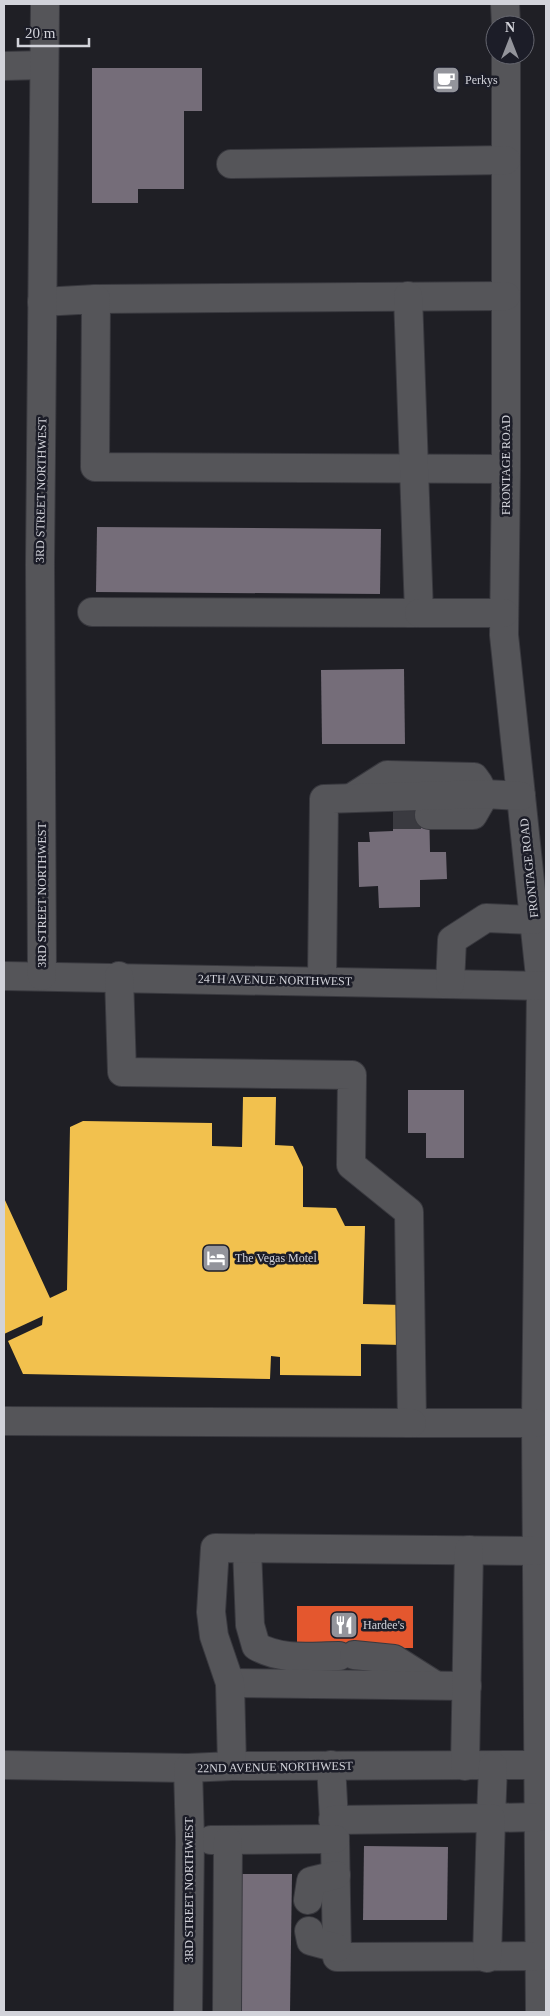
<svg xmlns="http://www.w3.org/2000/svg" width="550" height="2016" viewBox="0 0 550 2016" font-family="'Times New Roman',serif">
<style>
.homes{fill:#f2c14e}
.shops{fill:#e4572e}
.building{fill:#756d79}
.lines{fill:none;stroke-linecap:round;stroke-linejoin:round}
.minor-tunnel{stroke:#3a3a40;stroke-width:28;stroke-dasharray:28 14;stroke-linecap:butt}
.minor-casing{stroke:#39393f;stroke-width:30}
.minor{stroke:#555559;stroke-width:28}
.labels{text-anchor:middle;stroke-width:5;stroke-linejoin:round;paint-order:stroke}
.poi-label{font-size:12px;fill:#d2d3da;stroke:#1c1d28;text-anchor:start}
.street-label{font-size:12px;fill:#d2d3da;stroke:#1c1d28}
</style>
<rect width="100%" height="100%" fill="#1f1f25"/>
<polygon class="homes" points="243,1097 276,1097 275,1145 293,1146 303,1167 303,1207 336,1208 345,1226 365,1226 363,1304 403,1305 402,1345 361,1344 361,1376 280,1375 280,1357 271,1356 270,1379 23,1374 8,1341 42,1325 43,1316 4,1334 4,1198 50,1298 67,1290 70,1127 83,1121 212,1123 212,1146 242,1147"/>
<polygon class="shops" points="297,1606 413,1606 413,1648 354,1648 297,1645"/>
<g class="building">
<polygon points="92,68 202,68 202,111 184,111 184,189 138,189 138,203 92,203"/>
<polygon points="97,527 381,529 380,594 96,592"/>
<polygon points="404,669 405,744 322,744 321,670"/>
<polygon points="429,805 430,852 446,852 447,879 420,880 420,907 379,908 378,886 359,887 358,842 370,842 369,832 393,831 393,806"/>
<polygon points="408,1090 464,1090 464,1158 426,1158 426,1133 408,1133"/>
<polygon points="364,1846 448,1847 447,1920 363,1920"/>
<polygon points="242,1874 292,1874 290,2012 241,2012"/>
</g>
<g class="lines">
<polyline class="minor-tunnel" points="393,815 429,815"/>
<defs>
<g id="minor">
<polyline points="505,4 506,25"/>
<polyline points="506,55 506,469 504,635 541,986 536,1423 540,2012"/>
<polyline points="4,66 44,65"/>
<polyline points="231,164 506,160"/>
<polyline points="96,299 506,296"/>
<polyline points="42,302 96,299 95,467 506,469"/>
<polyline points="92,612 419,613 408,296"/>
<polyline points="419,613 504,613"/>
<polyline points="351,798 387,775 474,777 479,784"/>
<polyline points="429,815 473,815 485,794"/>
<polyline points="4,976 546,986"/>
<polyline points="42,976 40,565 45,4"/>
<polyline points="119,976 122,1072 352,1075 351,1165 409,1212 412,1423 536,1423"/>
<polyline points="322,981 324,799 485,794 521,796"/>
<polyline points="450,984 452,940 486,918 534,920"/>
<polyline points="4,1421 412,1423"/>
<path d="M247,1549L250,1625L256,1646C282,1661 310,1656 339,1656"/>
<polyline points="354,1655 394,1659 435,1685"/>
<polyline points="230,1683 467,1686"/>
<polyline points="4,1765 188,1768 232,1766 546,1765"/>
<polyline points="331,1765 335,1839 337,1957 540,1956"/>
<polyline points="232,1766 230,1683 214,1636 211,1612 215,1548 537,1551"/>
<polyline points="465,1766 469,1550"/>
<polyline points="493,1766 491,1818 539,1817"/>
<polyline points="333,1820 491,1818 487,1958"/>
<polyline points="211,1840 335,1839"/>
<polyline points="308,1900 311,1881 336,1875"/>
<polyline points="309,1931 311,1941 337,1948"/>
<polyline points="188,2012 190,1839 188,1768"/>
<polyline points="227,2012 228,1841"/>
</g>
</defs>
<use href="#minor" class="minor-casing"/>
<use href="#minor" class="minor"/>
</g>
<defs>
<symbol id="cafe-square" viewBox="-11 -11 22 22"><rect x="-9" y="-9" width="18" height="18" rx="4" fill="#93949b" stroke="#1c1d28"/><path d="M-5.5-4.5H6V0H3Q3 3.5 0 3.5H-2.5Q-5.5 3.5-5.5 0ZM3-3.2v2h1.7v-2ZM-6 4.5H4V6H-6Z" fill="#fff"/></symbol>
<symbol id="hotel-square" viewBox="-11 -11 22 22"><rect x="-9" y="-9" width="18" height="18" rx="4" fill="#93949b" stroke="#1c1d28"/><path d="M-6-4.5h1.5V1H6V5H4.5V3h-9V5H-6ZM-4 0a1.8 1.8 0 1 1 3.6 0ZM.5 0V-2.5h3Q6-2.5 6 0Z" fill="#fff"/></symbol>
<symbol id="restaurant-square" viewBox="-11 -11 22 22"><rect x="-9" y="-9" width="18" height="18" rx="4" fill="#93949b" stroke="#1c1d28"/><path d="M-5-6h1v4h1v-4h1v4h1v-4h1v5L-1.5 .5V6h-2V.5L-5-1ZM5-6V6H3V1.5H1.5Q1.5-4 5-6Z" fill="#fff"/></symbol>
</defs>
<g fill-rule="evenodd">
<use href="#cafe-square" x="430" y="64" width="32" height="32"/>
<use href="#hotel-square" x="200" y="1242" width="32" height="32"/>
<use href="#restaurant-square" x="328" y="1609" width="32" height="32"/>
</g>
<g class="labels">
<g class="poi-label">
<text x="465" y="84">Perkys</text>
<text x="235" y="1262">The Vegas Motel</text>
<text x="363" y="1629">Hardee's</text>
</g>
<g class="street-label">
<text transform="translate(506 465) rotate(-90)" y="4">FRONTAGE ROAD</text>
<text transform="translate(41 490) rotate(-89)" y="4">3RD STREET NORTHWEST</text>
<text transform="translate(529 868) rotate(-96)" y="4">FRONTAGE ROAD</text>
<text transform="translate(42 895) rotate(-90)" y="4">3RD STREET NORTHWEST</text>
<text transform="translate(275 980) rotate(1)" y="4">24TH AVENUE NORTHWEST</text>
<text transform="translate(275 1767) rotate(-1)" y="4">22ND AVENUE NORTHWEST</text>
<text transform="translate(189 1890) rotate(-90)" y="4">3RD STREET NORTHWEST</text>
</g>
</g>
<rect width="550" height="2016" fill="none" stroke="#d2d3da" stroke-width="10"/>
<g transform="translate(510 40)"><circle r="24" fill="#1c1d28" stroke="#65666f"/>
<path d="M0-4L9 19L0 12L-9 19Z" fill="#93949b"/>
<text y="-8" font-size="14" font-weight="bold" text-anchor="middle" fill="#d2d3da">N</text>
</g>
<path d="M18 38v8h71v-8" fill="none" stroke="#d2d3da" stroke-width="2.5"/>
<text x="25" y="38" font-size="15" fill="#d2d3da" stroke="#1c1d28" stroke-width="4" paint-order="stroke">20 m</text>
</svg>
